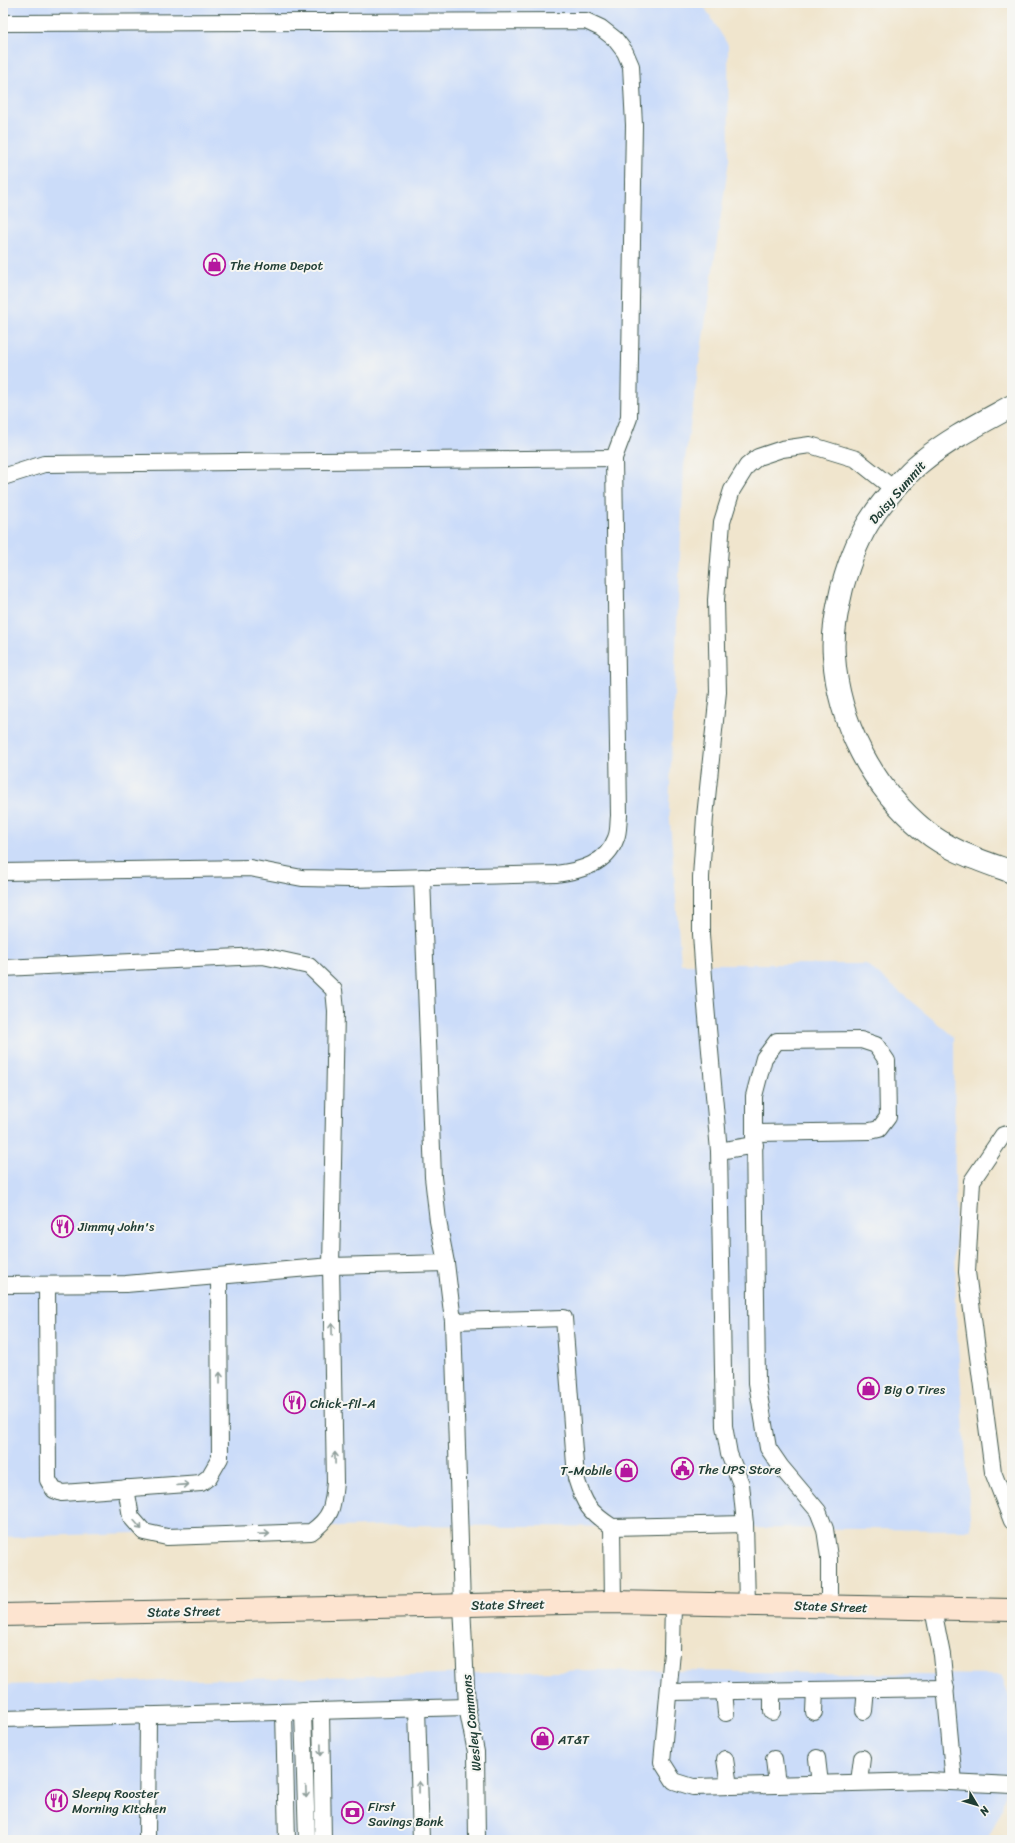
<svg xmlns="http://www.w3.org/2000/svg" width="1015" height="1843" viewBox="0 0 1015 1843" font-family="Sriracha,sans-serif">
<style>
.built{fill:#cbdcf9}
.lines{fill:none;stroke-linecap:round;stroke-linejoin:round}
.lane-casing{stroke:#3e564b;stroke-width:18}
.street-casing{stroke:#3e564b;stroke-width:24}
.secondary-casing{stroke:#3e564b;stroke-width:24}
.lane{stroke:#fff;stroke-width:16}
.street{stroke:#fff;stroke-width:22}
.secondary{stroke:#fde4d0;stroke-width:22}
.oneway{stroke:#8f9e9a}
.labels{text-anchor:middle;stroke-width:4;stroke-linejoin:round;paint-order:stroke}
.poi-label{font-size:13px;fill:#1f3d34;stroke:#f6f6f2;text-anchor:start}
.street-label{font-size:13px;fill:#1f3d34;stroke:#f6f6f2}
</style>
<rect width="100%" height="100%" fill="#f6f6f2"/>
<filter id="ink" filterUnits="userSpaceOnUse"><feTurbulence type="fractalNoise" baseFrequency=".025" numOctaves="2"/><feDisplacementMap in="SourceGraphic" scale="8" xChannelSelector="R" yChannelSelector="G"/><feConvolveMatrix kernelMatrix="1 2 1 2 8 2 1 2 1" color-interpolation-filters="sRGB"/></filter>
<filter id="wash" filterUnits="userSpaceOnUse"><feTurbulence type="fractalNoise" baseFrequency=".012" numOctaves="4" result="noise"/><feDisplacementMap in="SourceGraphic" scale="16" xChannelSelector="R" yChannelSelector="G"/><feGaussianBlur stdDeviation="0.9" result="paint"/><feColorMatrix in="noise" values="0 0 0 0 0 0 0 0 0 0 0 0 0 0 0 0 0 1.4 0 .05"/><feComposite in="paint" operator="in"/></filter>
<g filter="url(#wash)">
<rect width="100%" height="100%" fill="#f0e5cd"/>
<g class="built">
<polygon points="3,3 702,3 728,45 729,160 684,467 669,808 681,964 866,964 954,1037 956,1316 971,1530 402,1525 3,1537"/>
<polygon points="596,1670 1001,1675 1012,1703 1012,1754 1002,1809 987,1840 3,1840 3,1685"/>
</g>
</g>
<g filter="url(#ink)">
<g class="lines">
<defs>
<g id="lane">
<path d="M3,23L586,21L601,28L615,39L625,52L631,66L634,125L629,418L614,458L619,816C618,823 619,831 616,838C607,864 580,871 556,874L350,879L302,878L250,868L3,872"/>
<polyline points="3,477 44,464 614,458"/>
<polyline points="422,877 433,1177 438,1221 446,1263"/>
<path d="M3,968L263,956L309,966L334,990L336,1011L331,1266L335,1482C333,1507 332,1517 311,1532L167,1537L144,1532L131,1517L126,1488"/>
<polyline points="754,1133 870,1131 879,1129 888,1117 887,1061 876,1045 861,1040 777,1041 764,1058 754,1096 754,1133 757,1383 768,1448 781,1467 818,1511 825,1529 829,1557 829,1605"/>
<polyline points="1012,1133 1003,1135 972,1181 967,1272 993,1472 1012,1521"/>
<polyline points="719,1151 755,1145"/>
<polyline points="3,1285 126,1284 331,1266 446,1263 453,1321 462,1605 467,1707 476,1752 477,1840"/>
<polyline points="47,1285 48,1480 54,1490 62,1493 201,1483 209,1477 220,1458 219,1276"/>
<path d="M453,1321L564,1318L576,1478C584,1504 589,1512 612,1527L745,1524L747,1604"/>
<polyline points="745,1524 741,1484 729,1454 724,1426 719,1151 706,1006 701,934 701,877 705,817 718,692 716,600 722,522 732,490 747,466 758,457 782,449 810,445 856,459 895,490"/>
<polyline points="612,1527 613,1602"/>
<polyline points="673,1603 672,1652 662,1762 674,1781 693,1787 929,1781 1012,1785"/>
<polyline points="933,1609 942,1655 954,1782"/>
<polyline points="772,1690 772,1712"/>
<polyline points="724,1691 726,1713"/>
<polyline points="669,1692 946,1688"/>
<polyline points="417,1708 421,1840"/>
<polyline points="303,1711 307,1840"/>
<polyline points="321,1711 323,1840"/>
<polyline points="864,1711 866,1689"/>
<polyline points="284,1712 287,1840"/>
<polyline points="814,1712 815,1690"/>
<polyline points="3,1719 467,1707"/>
<polyline points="817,1758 820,1784"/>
<polyline points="725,1759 729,1786"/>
<polyline points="774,1759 777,1785"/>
<polyline points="859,1782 862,1758"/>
<polyline points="147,1840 148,1715"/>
</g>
<path id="street" d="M1012,406C981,423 949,439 921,462C908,472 882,502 873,516C858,537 849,563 842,588C837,610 832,634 834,656C838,723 873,788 924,830C949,851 982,861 1012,872"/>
<polyline id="secondary" points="3,1615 613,1602 1012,1610"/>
</defs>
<use href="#lane" class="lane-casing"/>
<use href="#street" class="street-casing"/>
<use href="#secondary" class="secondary-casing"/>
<use href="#lane" class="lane"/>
<use href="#street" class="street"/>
<use href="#secondary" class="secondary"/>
</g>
<defs><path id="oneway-shaft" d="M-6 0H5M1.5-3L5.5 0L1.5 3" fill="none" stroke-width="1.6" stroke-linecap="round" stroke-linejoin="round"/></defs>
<g class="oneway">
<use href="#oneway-shaft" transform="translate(332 1329) rotate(-91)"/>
<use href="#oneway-shaft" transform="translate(220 1378) rotate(-90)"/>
<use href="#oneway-shaft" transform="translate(335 1458) rotate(-91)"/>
<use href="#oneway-shaft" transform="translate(183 1485) rotate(-4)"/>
<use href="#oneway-shaft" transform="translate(138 1525) rotate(49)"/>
<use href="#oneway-shaft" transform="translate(264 1534) rotate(-2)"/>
<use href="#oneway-shaft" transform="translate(321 1750) rotate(89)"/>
<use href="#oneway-shaft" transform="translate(419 1787) rotate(-91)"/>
<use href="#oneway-shaft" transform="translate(306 1792) rotate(88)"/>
</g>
</g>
<defs>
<symbol id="shop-ring" viewBox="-11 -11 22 22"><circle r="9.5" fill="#f6f6f2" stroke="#b5179e" stroke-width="1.5"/><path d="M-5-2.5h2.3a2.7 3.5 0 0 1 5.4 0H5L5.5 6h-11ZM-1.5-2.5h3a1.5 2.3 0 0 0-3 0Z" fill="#b5179e"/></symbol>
<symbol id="restaurant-ring" viewBox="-11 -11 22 22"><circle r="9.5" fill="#f6f6f2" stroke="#b5179e" stroke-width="1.5"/><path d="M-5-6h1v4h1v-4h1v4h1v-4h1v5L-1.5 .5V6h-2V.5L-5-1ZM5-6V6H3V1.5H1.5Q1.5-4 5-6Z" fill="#b5179e"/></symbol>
<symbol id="civic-ring" viewBox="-11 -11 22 22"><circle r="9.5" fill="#f6f6f2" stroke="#b5179e" stroke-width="1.5"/><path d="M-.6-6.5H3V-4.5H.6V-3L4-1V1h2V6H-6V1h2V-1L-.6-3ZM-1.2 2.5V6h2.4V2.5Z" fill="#b5179e"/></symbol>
<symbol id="bank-ring" viewBox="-11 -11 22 22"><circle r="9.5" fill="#f6f6f2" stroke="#b5179e" stroke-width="1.5"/><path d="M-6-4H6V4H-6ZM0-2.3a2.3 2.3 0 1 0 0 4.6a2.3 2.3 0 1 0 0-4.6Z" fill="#b5179e"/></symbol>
</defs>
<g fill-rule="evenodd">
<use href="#shop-ring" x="202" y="252" width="25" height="25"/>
<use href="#restaurant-ring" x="50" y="1214" width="25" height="25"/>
<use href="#shop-ring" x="856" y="1376" width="25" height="25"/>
<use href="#restaurant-ring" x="282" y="1390" width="25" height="25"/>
<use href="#civic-ring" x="670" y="1456" width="25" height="25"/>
<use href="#shop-ring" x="614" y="1458" width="25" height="25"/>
<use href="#shop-ring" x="530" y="1726" width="25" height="25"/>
<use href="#restaurant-ring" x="44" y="1788" width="25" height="25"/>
<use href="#bank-ring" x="340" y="1800" width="25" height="25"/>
</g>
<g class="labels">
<g class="poi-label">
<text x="230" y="270">The Home Depot</text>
<text x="78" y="1231">Jimmy John's</text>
<text x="884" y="1394">Big O Tires</text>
<text x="310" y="1408">Chick-fil-A</text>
<text x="698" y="1474">The UPS Store</text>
<text x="612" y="1475" text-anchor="end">T-Mobile</text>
<text x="558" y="1744">AT&amp;T</text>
<text x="72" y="1798">Sleepy Rooster<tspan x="72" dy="15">Morning Kitchen</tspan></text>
<text x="368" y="1811">First<tspan x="368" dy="15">Savings Bank</tspan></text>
</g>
<g class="street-label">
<text transform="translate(897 492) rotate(-49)" y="5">Daisy Summit</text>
<text transform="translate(508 1604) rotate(-1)" y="5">State Street</text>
<text transform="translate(831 1606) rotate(2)" y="5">State Street</text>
<text transform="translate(184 1611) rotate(-1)" y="5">State Street</text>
<text transform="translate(471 1723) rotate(-96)" y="5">Wesley Commons</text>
</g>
</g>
<rect width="1015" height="1843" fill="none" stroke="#f6f6f2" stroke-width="16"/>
<g transform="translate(977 1805) rotate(128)" stroke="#f6f6f2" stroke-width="3" paint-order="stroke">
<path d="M0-3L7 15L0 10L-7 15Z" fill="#1f3d34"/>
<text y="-6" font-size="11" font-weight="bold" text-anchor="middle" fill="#1f3d34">N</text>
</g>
</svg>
